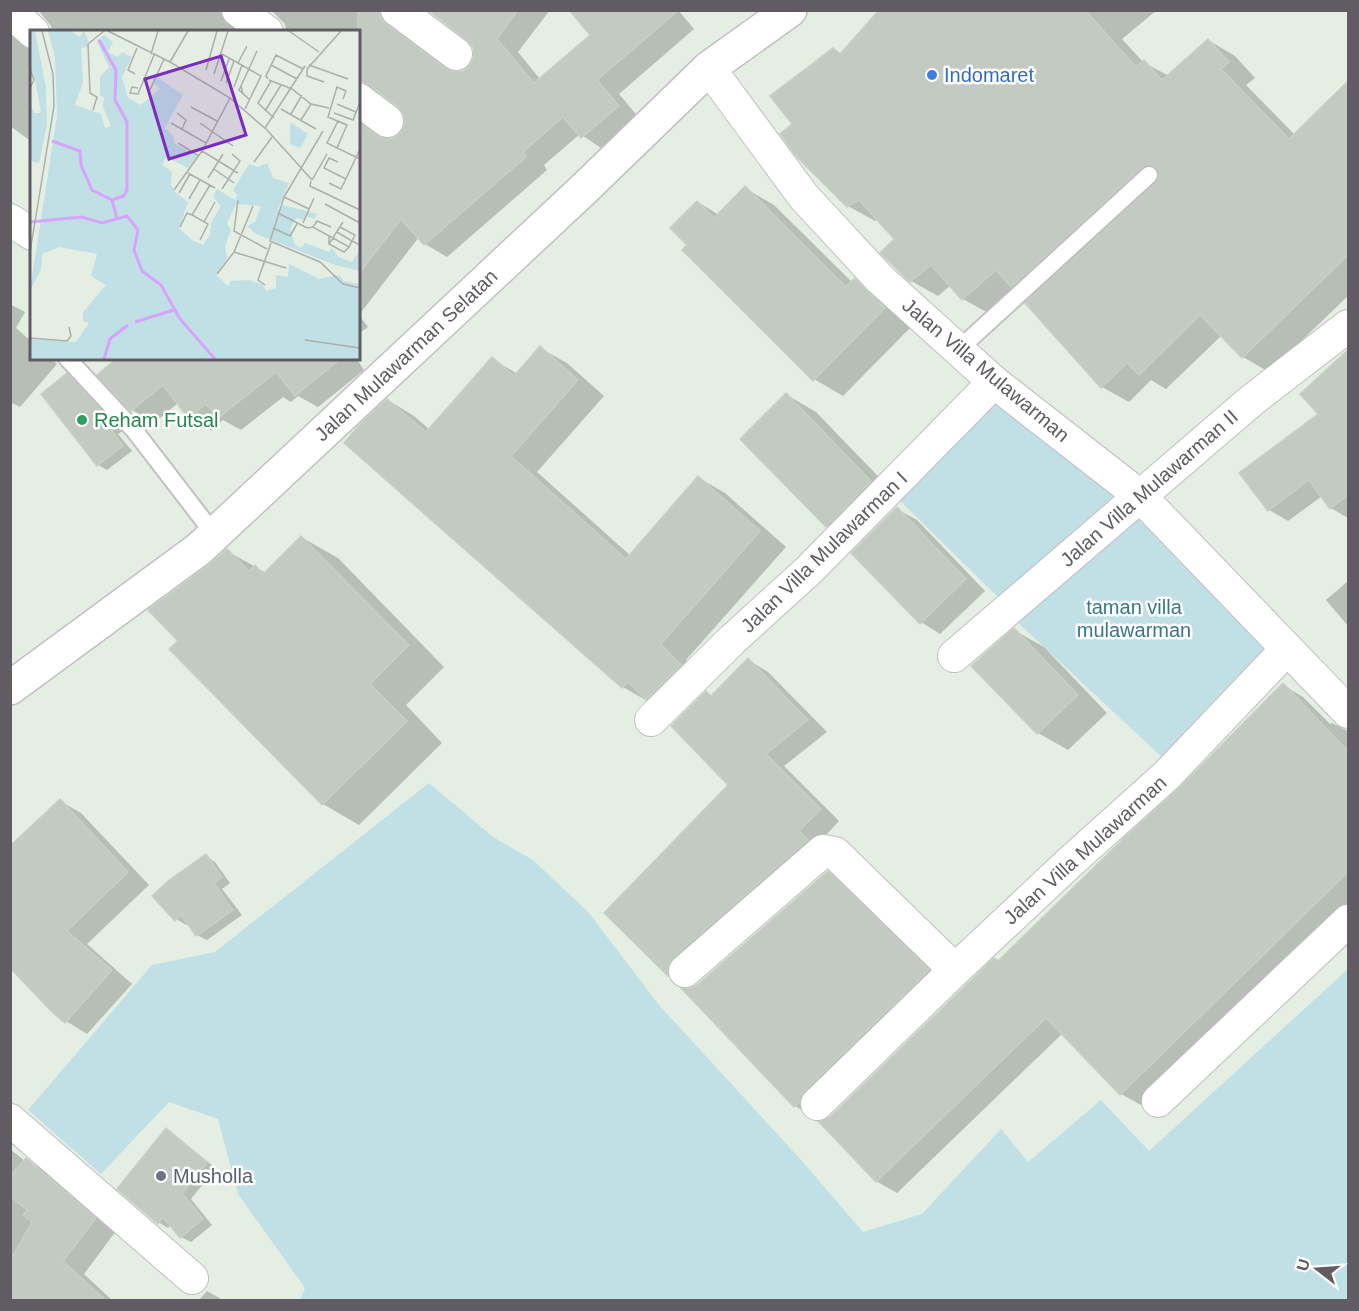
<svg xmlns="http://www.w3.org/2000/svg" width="1359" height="1311" viewBox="0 0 1359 1311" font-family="Helvetica,sans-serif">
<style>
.green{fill:#c0e0e5}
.shadow{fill:#0003;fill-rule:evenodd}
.building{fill:#c3cac2;stroke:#c5d2c2;stroke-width:1.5}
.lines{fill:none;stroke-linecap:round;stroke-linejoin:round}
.lane-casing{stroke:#c3bdc4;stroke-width:20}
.street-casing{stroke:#c3bdc4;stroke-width:34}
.secondary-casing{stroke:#c4bec6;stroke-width:36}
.lane{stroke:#fff;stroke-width:16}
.street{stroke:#fff;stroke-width:32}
.secondary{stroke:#fff;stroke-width:33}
.shop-dot{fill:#3f7fe0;stroke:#fff;stroke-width:2}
.leisure-dot{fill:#2e9e5b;stroke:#fff;stroke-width:2}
.worship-dot{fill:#6b7280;stroke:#fff;stroke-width:2}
.labels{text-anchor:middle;stroke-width:5;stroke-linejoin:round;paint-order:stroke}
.shop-label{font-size:20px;fill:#366cbe;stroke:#fff;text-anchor:start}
.street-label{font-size:20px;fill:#615b63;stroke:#fff}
.leisure-label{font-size:20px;fill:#27864d;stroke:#fff;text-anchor:start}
.park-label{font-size:20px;fill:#387886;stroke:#fff}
.worship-label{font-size:20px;fill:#5b616d;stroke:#fff;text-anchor:start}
.inset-river{fill:none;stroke:#d7a4fc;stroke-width:3}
.inset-road{fill:none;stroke:#acafac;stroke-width:1.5}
.view{fill:#7b2cbf;fill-opacity:0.15;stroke:#7b2cbf;stroke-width:3}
.inset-edge{fill:none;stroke:#615b63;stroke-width:3}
</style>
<rect width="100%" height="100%" fill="#e4eee3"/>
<g class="green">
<polygon points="978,383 1129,497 1005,604 890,491"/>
<polygon points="1139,505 1277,650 1168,763 1013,618"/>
<polygon points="429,783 493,837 533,860 589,913 659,1005 801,1160 863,1232 922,1214 1001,1129 1028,1162 1101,1100 1149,1151 1348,969 1348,1300 300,1300 305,1288 238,1194 218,1119 169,1102 101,1174 28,1110 152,965 215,952"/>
</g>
<g class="shadow">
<polygon points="38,10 247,10 243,32 52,32 51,26"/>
<path d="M271,10H406L402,30L408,39L454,73L463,72L471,66L475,56L474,46L468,38L430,10H550L518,52L540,79L678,10L694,29L619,94L640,119L604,150L580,134L544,165L547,170L447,257L425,244L419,237L359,315L368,327L358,334V32H286L285,24ZM383,93L399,106L405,114L406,123L402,133L394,139L385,140L369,128L363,119L374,94Z"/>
<polygon points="1000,10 1157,10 1122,39 1143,62 1169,76 1208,40 1235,56 1255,78 1246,85 1295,135 1346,85 1348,87 1348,296 1269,372 1243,357 1222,335 1166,389 1151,380 1129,402 1102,387 1033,298 1018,289 990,314 963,299 951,285 938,296 911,281 894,265 896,239 878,219 875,221 848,206 794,125 833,50 842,55"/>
<polygon points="10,28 32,49 32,142 10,126"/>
<polygon points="745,188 774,205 853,283 855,280 885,297 913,325 843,396 814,379 689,245 698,202 719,215"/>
<polygon points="10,304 25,312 16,328 32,342 32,358 50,358 57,364 20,407 10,402"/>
<polygon points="540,348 567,363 604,396 537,472 631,556 699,478 725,493 786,547 686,660 706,681 649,702 623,687 346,443 388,400 414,416 430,430 492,359 518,374"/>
<polygon points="1348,352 1348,518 1331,508 1322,496 1288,521 1269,510 1320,414 1302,394"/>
<polygon points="119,358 356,358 364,370 318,407 298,396 291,402 283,397 241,430 223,420 211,430 189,417 178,403 154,423 132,410"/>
<polygon points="67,375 77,381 123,431 118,434 132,451 107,470 98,465"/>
<polygon points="787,395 816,412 900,499 856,543 827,526"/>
<polygon points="897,509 917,520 985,591 940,634 921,622"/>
<polygon points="301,537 338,558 444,667 406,705 442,743 359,825 323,804 180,641 211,565 227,551 266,573"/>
<polygon points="1348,581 1348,626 1326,600"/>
<polygon points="1014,630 1044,647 1107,713 1068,750 1038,733 973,666"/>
<polygon points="748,660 768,672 827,732 784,766 839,821 687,985 669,974 606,913 730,785 706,693 713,696"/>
<polygon points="1283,685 1303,697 1330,724 1332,723 1348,731 1348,903 1141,1105 1121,1094 1063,1033 897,1193 876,1181 830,1118 999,962 1180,789"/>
<polygon points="60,801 81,813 149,885 87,944 132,984 87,1034 66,1021"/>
<polygon points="206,856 215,862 230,883 222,889 242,915 207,940 197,935 189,922 186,925 176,919"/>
<polygon points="828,873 848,884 948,982 814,1117 795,1106 698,986"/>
<polygon points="166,1130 216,1168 191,1199 212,1225 191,1242 181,1237 171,1224 168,1228 158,1222"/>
<polygon points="10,1149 25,1161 26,1160 47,1172 116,1231 84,1274 112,1300 10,1299"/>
<polygon points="207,1291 223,1300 199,1300"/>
</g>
<g class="building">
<polygon points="358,10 379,10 381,18 386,24 445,68 454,72 463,71 470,65 474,57 473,47 467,40 428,10 518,10 497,39 534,83 590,35 569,10 679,10 597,80 619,106 581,138 563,117 523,152 526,157 424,245 401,219 358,275 358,122 376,135 385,139 393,138 401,132 405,123 403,114 398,107 369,85 358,81"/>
<polygon points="879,10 1085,10 1136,67 1144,60 1162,80 1208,39 1229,62 1221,69 1289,139 1348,81 1348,255 1242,358 1200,315 1139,375 1127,363 1101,388 1025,303 1156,183 1159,178 1157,168 1152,165 1142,167 1011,287 996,270 962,300 931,265 910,282 880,253 894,239 859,200 847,207 796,156 780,134 792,124 770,96 833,48 840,54"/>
<polygon points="745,186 846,287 855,278 885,308 813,381 682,250 687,245 670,228 697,201 714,218"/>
<polygon points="540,346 578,380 511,456 626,559 698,476 760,531 661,644 681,665 646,700 628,682 622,688 344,443 360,424 387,399 426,432 492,357 514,376"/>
<polygon points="1348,350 1348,495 1330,509 1309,480 1268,511 1239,473 1318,414 1300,394"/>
<polygon points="117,358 341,358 295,396 276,372 218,418 206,404 188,418 163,385 131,411 97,375"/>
<polygon points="67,373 115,425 110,428 123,446 97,466 41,394"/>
<polygon points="786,393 871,481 826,527 740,439"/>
<polygon points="897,507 966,579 920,624 851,553"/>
<polygon points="301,536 409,645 370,684 407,721 322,805 169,649 178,641 148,610 210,564 227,549 249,571 255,565 263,574"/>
<polygon points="1014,628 1078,695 1037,734 971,666"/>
<polygon points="748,658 808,720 766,754 821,809 799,831 808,840 673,957 668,966 668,976 604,913 728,785 671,726 706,691 711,696"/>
<polygon points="1283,683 1348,751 1348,872 1120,1095 1046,1018 876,1182 818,1121 830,1117 994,958 998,961 1125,837 1179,788"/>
<polygon points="60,799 128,872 67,931 112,970 65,1023 52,1012 10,968 10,846"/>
<polygon points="206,854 222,877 214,883 233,910 196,936 181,915 175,921 152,896 168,881"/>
<polygon points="828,871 929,970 804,1091 800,1102 794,1107 681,988 689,988 697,985"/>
<polygon points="166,1128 207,1162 182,1193 203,1219 180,1238 163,1217 158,1224 117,1189"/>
<polygon points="26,1158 96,1218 63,1261 105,1300 10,1300 10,1261 32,1222 23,1215 27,1210 10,1196 10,1176"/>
</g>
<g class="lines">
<defs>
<g id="lane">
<polyline points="958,350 1149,175"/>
<polyline points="67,358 134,430 214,534"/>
</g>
<g id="street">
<polyline points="238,10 267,32"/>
<polyline points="397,10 456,54"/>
<polyline points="10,11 33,32"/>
<polyline points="709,68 804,197 880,279 994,382 1140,496 1348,712"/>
<polyline points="358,99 387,121"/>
<polyline points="10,220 32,234"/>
<polyline points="954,656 1251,401 1348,326"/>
<polyline points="651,720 733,639 809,570 994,382"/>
<polyline points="685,971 823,851 835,853 955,970"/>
<polyline points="1158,1101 1348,921"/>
<polyline points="817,1104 955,970 1069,863 1167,775 1287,649"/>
<polyline points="10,1120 192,1278"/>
</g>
<polyline id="secondary" points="10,688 199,549 584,189 709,68 790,10"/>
</defs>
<use href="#lane" class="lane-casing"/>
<use href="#street" class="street-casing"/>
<use href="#secondary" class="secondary-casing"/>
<use href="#lane" class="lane"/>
<use href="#street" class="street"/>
<use href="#secondary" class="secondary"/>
</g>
<circle class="shop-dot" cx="932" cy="75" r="6"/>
<circle class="leisure-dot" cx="82" cy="420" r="6"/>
<circle class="worship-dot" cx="161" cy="1176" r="6"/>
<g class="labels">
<g class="shop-label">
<text x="944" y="82">Indomaret</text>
</g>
<g class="street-label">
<text transform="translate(406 355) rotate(-43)" y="7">Jalan Mulawarman Selatan</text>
<text transform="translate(986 370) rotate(40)" y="7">Jalan Villa Mulawarman</text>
<text transform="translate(1149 488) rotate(-41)" y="7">Jalan Villa Mulawarman II</text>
<text transform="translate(824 552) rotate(-44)" y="7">Jalan Villa Mulawarman I</text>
<text transform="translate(1085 850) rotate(-42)" y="7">Jalan Villa Mulawarman</text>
</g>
<g class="leisure-label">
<text x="94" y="427">Reham Futsal</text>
</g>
<g class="park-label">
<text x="1134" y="614">taman villa<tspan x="1134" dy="23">mulawarman</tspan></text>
</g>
<g class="worship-label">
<text x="173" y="1183">Musholla</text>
</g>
</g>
<g transform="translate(30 30)">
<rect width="330" height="330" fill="#e4eee3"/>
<path d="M0,1H5L16,58L17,94L9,133L0,131V73L4,83H11L5,49L0,47ZM18,1H41L50,7L54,1L58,10L57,17L51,18L53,53L45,75L71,84L75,98L81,96L73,77L74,68L70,65V47L79,37L67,11L74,5L83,12L78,22L88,27L92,22L102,27L92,47L98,68L111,75L130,59L124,53L127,47L153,65L135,98L143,105L145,114L167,126L158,138L137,127L132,135L142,142L141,155L145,162L158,172L149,198L162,210L173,215L180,205L181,193L191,176L183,167L187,159L205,170L207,165L203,160L219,134L228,137L237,133L243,148L259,153L247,182L253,175L287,184L284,189L276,186L274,190L266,188L260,199L265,215L271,218L275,213L299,222L302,218L308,227L322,232L330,221V241L305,235L226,204L217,196L225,192L231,176L206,174L197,193L201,200L195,216L197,228L186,245L198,256L201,251L219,250L233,255L236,261L246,258V245L258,247L259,234L289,249L309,245L314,251L330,254V329H0V309L46,312L59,293L53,291V282L76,255L61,246L67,224L29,217L12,224L11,240L0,260L27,86L25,28ZM260,92L278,104L270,118L260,114Z" fill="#c0e0e5"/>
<path class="inset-river" d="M69,10L86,40L85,70L97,92V160L94,166L82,170M22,111L50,121L51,135L62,160L82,170L87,189M0,192L52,187L72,193L97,186L108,200L104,220L112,241L131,255L150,289L185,329M105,292L144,280M74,329L80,309L98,295"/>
<path class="inset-road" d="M78,1L140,32L200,68L237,100L282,150M259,1L289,22M121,24L128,1M192,24L231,46L215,79M140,32L158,1M208,33L217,16M241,35L267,49M279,35L318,49M0,39L4,50L0,58M176,40L187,1M105,44L98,40L107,18M184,44L198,1M238,49L236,46L246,25L273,39M239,50L262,59L281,74L299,78M191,51L199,29M241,51L228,73L244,88M294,52L277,46V39L311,1M196,53L204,31M211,56L209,60L220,70M204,57L212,35M108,58L102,57L100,63L108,64L124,25M120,60L134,29M213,64L211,56L227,21M313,69L316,61L307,57L298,87L317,95L307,118L330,129M307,74L326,82M161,77L187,91M251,79L286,99M63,80L67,67L60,63L58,14L74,1M235,81L251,55M147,83L156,90L152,99M304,83L323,90L330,72M261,84L272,65M271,90L281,74M141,93L176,113M170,93L203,116M235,98L275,36M293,101L254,167L240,211L290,232L313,254L330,258M148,113L169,126M307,118L297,113L308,91M172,121L208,143M224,132L242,107M308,132L299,128L294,138L316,149M184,139L204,153M158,143L185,158M178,148L193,124M282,150L297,124M281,151L280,156L330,180M299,153L311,159L330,119M192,159L210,131L202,124M144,160L172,121L200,68M149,163L160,144M254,167L279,179M159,169L170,150M208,170L204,201L237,219M295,174L330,193M248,183L277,198L283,197L319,217L322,211L307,202M174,192L185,172M273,193L284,168M150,197L157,183L162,185M283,197L287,191L301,197M310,197L325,205L322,211L330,215M243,198L260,206L267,194M299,206V214L314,222L319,217M170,210L178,194L162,185L180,155M299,214L313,192M0,222L24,76L23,44L12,1M204,222L223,176M187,244L204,222L256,238M235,255L228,250L241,213M0,308L37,311L41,306L39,297M275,310L330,318"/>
<path class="view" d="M191,26L216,105L139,129L115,49Z"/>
<rect width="330" height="330" class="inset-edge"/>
</g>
<rect width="1359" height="1311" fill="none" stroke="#615b63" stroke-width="24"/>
<g transform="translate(1317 1269) rotate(287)" stroke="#ffffff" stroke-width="4.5" paint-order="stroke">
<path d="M0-4.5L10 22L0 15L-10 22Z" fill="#615b63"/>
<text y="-9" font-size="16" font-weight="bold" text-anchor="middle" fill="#615b63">U</text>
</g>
</svg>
